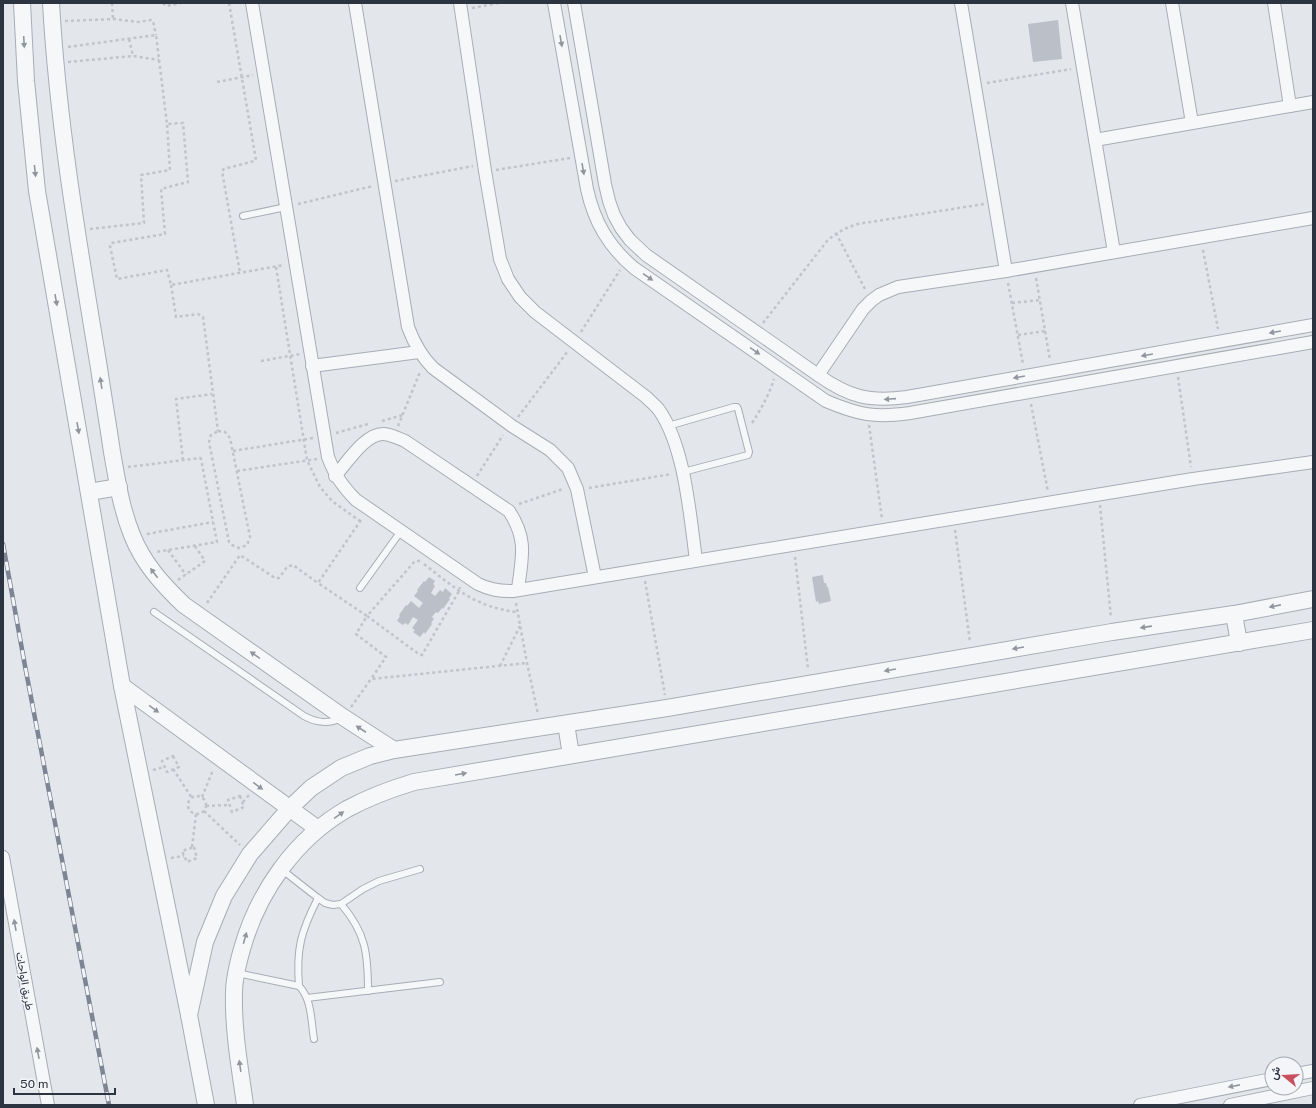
<svg xmlns="http://www.w3.org/2000/svg" width="1316" height="1108" viewBox="0 0 1316 1108" font-family="'Public Sans',Vazirmatn,sans-serif">
<style>
.building{fill:#bbbfc7}
.lines{fill:none;stroke-linecap:round;stroke-linejoin:round}
.service-casing{stroke:#a8adb5;stroke-width:8}
.minor-casing{stroke:#a8adb5;stroke-width:14}
.tertiary-casing{stroke:#a8adb5;stroke-width:18}
.path{stroke:#c1c4c9;stroke-width:2.5;stroke-dasharray:3 3;stroke-linecap:butt}
.service{stroke:#f6f7f9;stroke-width:6}
.minor{stroke:#f6f7f9;stroke-width:12}
.tertiary{stroke:#f6f7f9;stroke-width:16}
.rail-casing{stroke:#7d8594;stroke-width:4.5}
.rail{stroke:#f3f5f8;stroke-width:3;stroke-dasharray:9;stroke-linecap:butt}
.oneway{fill:#91969e}
.labels{text-anchor:middle;stroke-width:3;stroke-linejoin:round;paint-order:stroke}
.street-label{font-size:11px;fill:#2c3442;stroke:#f3f5f8}
</style>
<rect width="100%" height="100%" fill="#e3e6eb"/>
<g class="building">
<polygon points="1058,20 1062,59 1033,62 1028,24"/>
<polygon points="823,575 824,583 826,583 827,587 828,587 831,601 819,604 818,601 816,602 812,577"/>
<polygon points="429,577 435,581 433,584 435,586 431,593 435,596 440,590 443,592 445,588 452,594 449,598 450,599 443,609 442,608 438,613 436,612 432,617 434,619 431,623 432,624 425,634 424,632 420,637 413,632 415,630 412,628 418,620 413,617 408,625 405,623 403,625 397,621 400,616 399,615 406,605 407,606 411,601 419,608 423,603 414,596 418,591 417,590 424,581 425,582"/>
</g>
<g class="lines">
<defs>
<g id="service">
<polyline points="243,216 286,207"/>
<polyline points="668,426 734,407 737,407 738,409 749,452 748,455 683,472"/>
<polyline points="360,588 401,531"/>
<path d="M154,612L304,716C317,723 328,724 342,718"/>
<polyline points="281,869 318,898 325,903 333,905 341,904 363,889 379,881 420,869"/>
<path d="M341,904C366,933 368,954 368,991"/>
<path d="M237,973L299,986C312,999 311,1022 314,1039"/>
<path d="M299,986C296,949 301,931 318,898"/>
<polyline points="307,998 440,982"/>
</g>
<g id="minor">
<path d="M252,3L328,457C335,475 342,486 356,500L478,584C490,590 500,591 513,591L1193,479L1313,462"/>
<path d="M355,3L408,327C414,343 421,356 433,368L512,426L550,450L568,468L577,489L595,577"/>
<path d="M460,3L485,171L500,259L508,279L520,297L535,312L646,397C650,401 655,405 659,410C685,447 690,516 696,560"/>
<path d="M554,3L587,189C594,221 608,246 634,268L826,401C859,415 875,418 910,413L1313,342"/>
<path d="M574,3L605,184L609,201L614,215L621,228L630,240L646,255L818,375C849,397 869,402 907,397L1313,325"/>
<polyline points="961,3 1006,271"/>
<polyline points="1072,3 1114,252"/>
<polyline points="1172,3 1192,123"/>
<polyline points="1274,3 1290,106"/>
<polyline points="1095,140 1313,102"/>
<polyline points="312,366 419,352"/>
<polyline points="818,375 863,309 871,301 879,295 898,287 1006,271 1313,218"/>
<path d="M335,476C347,463 365,433 384,434C392,435 398,438 405,441L509,511C528,540 522,557 518,589"/>
<polyline points="3,857 48,1105"/>
<polyline points="1296,1074 1313,1071"/>
<polyline points="1140,1105 1272,1079"/>
<polyline points="1230,1105 1313,1088"/>
</g>
<g id="tertiary">
<polyline points="22,3 26,81 37,191 122,686 189,1015 206,1105"/>
<path d="M51,3C58,126 79,247 99,368C103,396 108,424 112,452C117,480 121,508 132,535C143,563 162,584 184,605L343,717L394,750"/>
<polyline points="89,492 119,487"/>
<polyline points="1234,614 1239,643"/>
<polyline points="122,686 318,829"/>
<polyline points="566,724 571,755"/>
<polyline points="189,1015 205,942 224,896 250,854 290,808 311,788 341,768 370,756 394,750 667,708 1112,632 1234,614 1313,599"/>
<path d="M245,1105C240,1068 233,1031 234,993C234,978 238,963 242,949C258,892 295,839 347,809C369,797 391,789 414,782L1313,630"/>
</g>
</defs>
<use href="#service" class="service-casing"/>
<use href="#minor" class="minor-casing"/>
<use href="#tertiary" class="tertiary-casing"/>
<g class="path">
<polyline points="112,3 113,19"/>
<polyline points="163,3 166,6 181,3"/>
<polyline points="229,3 256,160 254,161 224,169 222,171 240,273"/>
<polyline points="472,8 499,3"/>
<polyline points="65,21 113,19 139,22 151,20 153,21 156,35"/>
<polyline points="129,39 133,56"/>
<polyline points="68,47 156,35 167,124 183,123 188,182 161,189 165,234 111,243 110,246 117,279 167,270 171,285 284,265"/>
<polyline points="68,62 133,56 159,60"/>
<polyline points="217,82 253,75"/>
<polyline points="987,83 1071,69"/>
<polyline points="496,170 570,158"/>
<polyline points="395,181 473,166"/>
<polyline points="298,204 373,186"/>
<polyline points="90,229 144,223 141,175 170,170 167,124"/>
<polyline points="836,233 866,291"/>
<polyline points="1203,250 1218,329"/>
<polyline points="276,267 307,460 320,487 332,501 360,521"/>
<polyline points="1036,278 1050,360"/>
<polyline points="1008,283 1023,364"/>
<polyline points="171,285 176,317 198,314 203,317 218,431"/>
<polyline points="1012,303 1040,300"/>
<path d="M763,323L827,241C836,233 845,228 858,224L984,204"/>
<polyline points="581,332 620,270"/>
<polyline points="1018,335 1045,331"/>
<polyline points="261,361 300,354"/>
<polyline points="1178,377 1191,467"/>
<polyline points="1031,404 1048,492"/>
<polyline points="518,417 568,351"/>
<polyline points="382,421 403,415"/>
<path d="M752,423C761,409 769,395 774,379"/>
<polyline points="869,425 882,519"/>
<polyline points="398,426 420,372"/>
<polygon points="218,431 225,432 230,438 250,537 247,545 239,548 232,545 229,542 209,442 211,435"/>
<polyline points="336,433 368,424"/>
<polyline points="233,451 313,438"/>
<polyline points="183,460 176,399 212,394"/>
<polyline points="128,467 200,458 201,459 217,542 156,552"/>
<polyline points="237,471 317,459"/>
<polyline points="477,476 503,435"/>
<polyline points="589,488 671,474"/>
<polyline points="519,504 563,489"/>
<polyline points="1100,505 1111,618"/>
<polyline points="361,520 318,583 367,616 356,634 386,657 371,679"/>
<polyline points="955,530 970,642"/>
<polyline points="147,534 213,522"/>
<polyline points="168,550 186,575"/>
<polyline points="795,557 808,669"/>
<polyline points="420,561 415,561 367,616 420,655 422,655 459,591 460,587"/>
<path d="M424,564C456,589 475,607 517,612"/>
<polyline points="178,580 205,561 195,546"/>
<polyline points="645,581 665,695"/>
<polyline points="207,603 240,555 275,578 279,578 287,567 293,565 318,583"/>
<polyline points="516,603 527,663 538,714"/>
<polyline points="500,666 520,626"/>
<polyline points="351,707 371,679 527,663"/>
<polygon points="173,756 179,767 167,772 162,761"/>
<polyline points="173,769 192,798"/>
<polyline points="153,770 164,767"/>
<polygon points="240,796 244,807 232,812 228,800"/>
<circle cx="197" cy="805" r="9"/>
<polyline points="202,797 213,770"/>
<polyline points="243,802 249,795"/>
<polyline points="206,806 229,805"/>
<polyline points="204,811 240,845"/>
<polyline points="192,847 196,814"/>
<polygon points="194,847 197,858 187,862 182,851"/>
<polyline points="171,858 184,856"/>
</g>
<use href="#service" class="service"/>
<use href="#minor" class="minor"/>
<use href="#tertiary" class="tertiary"/>
<defs>
<polyline id="rail" points="3,544 25,666 109,1105"/>
</defs>
<use href="#rail" class="rail-casing"/>
<use href="#rail" class="rail"/>
</g>
<defs><path id="oneway-solid" d="M-6-.8H1V-3.2L6.5 0L1 3.2V.8H-6Z"/></defs>
<g class="oneway">
<use href="#oneway-solid" transform="translate(561 41) rotate(80)"/>
<use href="#oneway-solid" transform="translate(24 42) rotate(87)"/>
<use href="#oneway-solid" transform="translate(583 169) rotate(80)"/>
<use href="#oneway-solid" transform="translate(35 171) rotate(84)"/>
<use href="#oneway-solid" transform="translate(648 277) rotate(35)"/>
<use href="#oneway-solid" transform="translate(56 300) rotate(80)"/>
<use href="#oneway-solid" transform="translate(1275 332) rotate(170)"/>
<use href="#oneway-solid" transform="translate(755 351) rotate(35)"/>
<use href="#oneway-solid" transform="translate(1147 355) rotate(170)"/>
<use href="#oneway-solid" transform="translate(1019 377) rotate(170)"/>
<use href="#oneway-solid" transform="translate(101 383) rotate(-99)"/>
<use href="#oneway-solid" transform="translate(890 399) rotate(176)"/>
<use href="#oneway-solid" transform="translate(78 428) rotate(80)"/>
<use href="#oneway-solid" transform="translate(154 573) rotate(-127)"/>
<use href="#oneway-solid" transform="translate(1275 606) rotate(169)"/>
<use href="#oneway-solid" transform="translate(1146 627) rotate(172)"/>
<use href="#oneway-solid" transform="translate(1018 648) rotate(170)"/>
<use href="#oneway-solid" transform="translate(255 655) rotate(-145)"/>
<use href="#oneway-solid" transform="translate(890 670) rotate(170)"/>
<use href="#oneway-solid" transform="translate(154 709) rotate(36)"/>
<use href="#oneway-solid" transform="translate(361 729) rotate(-147)"/>
<use href="#oneway-solid" transform="translate(461 774) rotate(-10)"/>
<use href="#oneway-solid" transform="translate(258 786) rotate(36)"/>
<use href="#oneway-solid" transform="translate(339 815) rotate(-35)"/>
<use href="#oneway-solid" transform="translate(15 925) rotate(-100)"/>
<use href="#oneway-solid" transform="translate(245 938) rotate(-74)"/>
<use href="#oneway-solid" transform="translate(38 1053) rotate(-100)"/>
<use href="#oneway-solid" transform="translate(240 1066) rotate(-98)"/>
<use href="#oneway-solid" transform="translate(1234 1086) rotate(169)"/>
</g>
<g class="labels">
<g class="street-label">
<text transform="translate(25 981) rotate(80)" y="4">طريق الواحات</text>
</g>
</g>
<rect width="1316" height="1108" fill="none" stroke="#2c3442" stroke-width="8"/>
<g transform="translate(1284 1076) rotate(288)"><circle r="19" fill="#f3f5f8" stroke="#a3a8af"/>
<path d="M0-3L7 15L0 10L-7 15Z" fill="#c8505f"/>
<text y="-6" font-size="11" font-weight="bold" text-anchor="middle" fill="#2c3442">ش</text>
</g>
<path d="M14 1088v6h101v-6" fill="none" stroke="#2c3442" stroke-width="2"/>
<text x="20" y="1088" font-size="12" fill="#2c3442" stroke="#f3f5f8" stroke-width="3" paint-order="stroke">50 m</text>
</svg>
